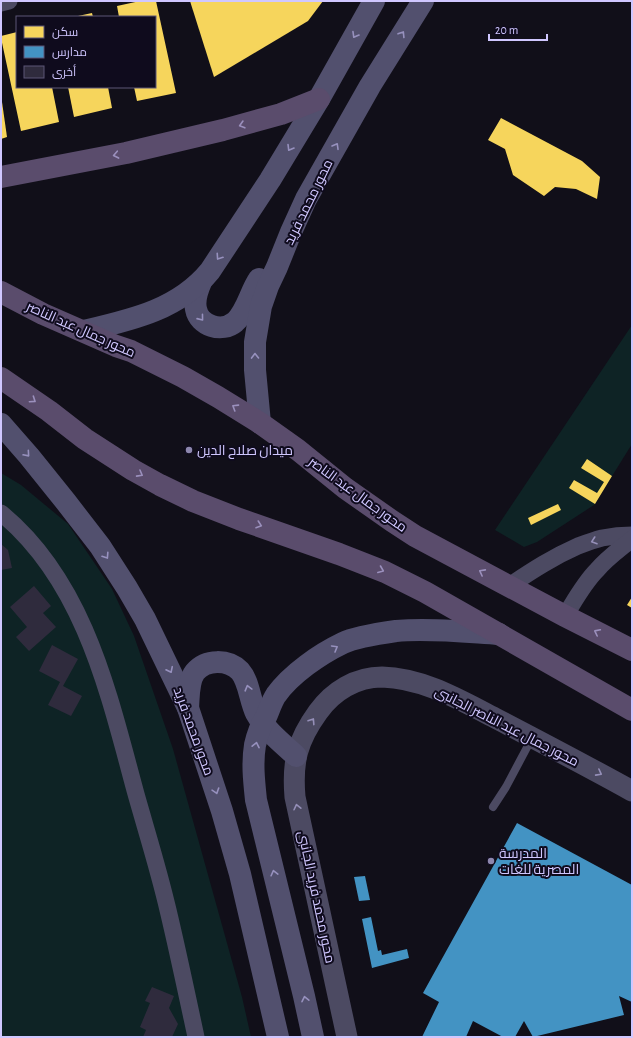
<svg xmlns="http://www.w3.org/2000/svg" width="633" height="1038" viewBox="0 0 633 1038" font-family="'Alegreya Sans',Cairo,sans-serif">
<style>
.green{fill:#0e2325}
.homes{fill:#f6d55c}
.schools{fill:#4393c3}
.building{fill:#2f2b3d}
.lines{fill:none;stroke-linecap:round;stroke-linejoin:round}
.service{stroke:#4c4a62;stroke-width:8}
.minor{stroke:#4c4a62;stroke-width:17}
.tertiary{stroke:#4c4a62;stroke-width:21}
.secondary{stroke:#52506e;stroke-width:22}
.primary{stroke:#5a4c6c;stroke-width:22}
.oneway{stroke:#9791be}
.oneway2{stroke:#9b90bd}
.oneway3{stroke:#958fb8}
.poi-dot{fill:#8d87ae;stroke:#0f0b1d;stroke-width:1.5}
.labels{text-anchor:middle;stroke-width:4;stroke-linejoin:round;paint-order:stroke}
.street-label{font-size:14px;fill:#d0c7ff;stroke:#0f0b1d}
.poi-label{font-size:14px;fill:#d0c7ff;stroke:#0f0b1d;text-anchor:start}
</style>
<rect width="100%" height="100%" fill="#110f19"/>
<g class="green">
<polygon points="632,325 632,444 594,505 537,542 524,547 495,530"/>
<polygon points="1,473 21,485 68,524 112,589 134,636 173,749 242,997 251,1037 1,1037"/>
</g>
<g class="homes">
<polygon points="140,1 156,1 176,93 137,101 134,87 155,87 155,17 119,17 117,6"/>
<polygon points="190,1 323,1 308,21 214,77"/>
<polygon points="92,13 93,17 78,17 78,16"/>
<polygon points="17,32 17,87 52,87 59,122 21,131 1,38 1,36"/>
<polygon points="68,87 108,87 112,108 74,117"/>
<polygon points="2,102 7,137 1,139 1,103"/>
<polygon points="501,118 582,161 600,177 597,199 576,189 555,187 544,196 513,175 505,149 488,140"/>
<polygon points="587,459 612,476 595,504 569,488 574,480 597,493 604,482 581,468"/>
<polygon points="558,504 561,510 531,525 528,518"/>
<polygon points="632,597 632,608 627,605"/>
</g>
<g class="schools">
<polygon points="517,823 632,885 632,1002 619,996 624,1015 533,1037 524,1021 515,1037 503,1037 473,1021 466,1037 422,1037 439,1002 423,993"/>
<polygon points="365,876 370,900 359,901 354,877"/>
<polygon points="371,917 378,951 381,950 382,955 407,949 409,958 372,968 362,919"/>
</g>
<g class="building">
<polygon points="1,544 8,550 12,568 1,570"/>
<polygon points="34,586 51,606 43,613 56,627 29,651 16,637 27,627 10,607"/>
<polygon points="52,645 78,659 63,686 82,696 71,716 48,705 60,682 39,671"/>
<polygon points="152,987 174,996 169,1008 178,1024 172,1037 143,1037 146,1030 140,1027 150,1003 145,1001"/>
</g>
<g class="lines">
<polyline class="service" points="493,807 506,787 532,738"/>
<g class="minor">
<polyline points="1,3 9,1"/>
<path d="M1,513C85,582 109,695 136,794C147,833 159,871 168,910C178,952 187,995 196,1037"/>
<path d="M509,586C533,570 553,557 578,546C586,543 594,540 602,538C612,536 622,535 632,535"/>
<path d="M565,616C575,600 584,583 597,570C607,558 620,549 632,539"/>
</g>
<path class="tertiary" d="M347,1037L295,797C292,762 297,741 318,712C333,691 356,677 382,677C423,678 460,700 495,718C541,742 587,766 632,791"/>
<g class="secondary">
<path d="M201,282C197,291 194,300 196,309C199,326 222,333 235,322C247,311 250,292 259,279"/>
<path d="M84,331C131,320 178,310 210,271L270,180L319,99L374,1"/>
<polyline points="260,423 255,370 255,342 261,306 268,286 277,267 291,232 306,199 370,86 423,1"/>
<polyline points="1,424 29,456 66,502 100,546 127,588 145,619 188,708 222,811 240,874 278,1037"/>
<path d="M188,708C189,697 188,681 195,672C206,659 228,659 240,671C249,681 250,701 256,713C265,730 283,744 296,756"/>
<path d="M313,1037L304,996L256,800C254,781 252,763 255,745C257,736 261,725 266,717C269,710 272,701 276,695C291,674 320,654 343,643C355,637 382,633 396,631C429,628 466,632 499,634"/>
</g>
<g class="primary">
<polyline points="1,177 126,153 223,130 281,114 319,99"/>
<polyline points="1,292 43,314 116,346 131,351 183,377 218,397 260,423 298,450 345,488 392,521 415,536 565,616 632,650"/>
<polyline points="1,378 49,411 85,439 133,470 160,485 193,501 239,519 339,554 385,572 425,592 632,710"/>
</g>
</g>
<defs><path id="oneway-chevron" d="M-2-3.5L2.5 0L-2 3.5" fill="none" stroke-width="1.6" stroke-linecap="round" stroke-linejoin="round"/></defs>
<g class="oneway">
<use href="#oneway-chevron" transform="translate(402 34) rotate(-58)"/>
<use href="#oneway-chevron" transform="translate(355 35) rotate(120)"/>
<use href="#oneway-chevron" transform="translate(336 146) rotate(-60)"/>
<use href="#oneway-chevron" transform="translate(290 148) rotate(121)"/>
<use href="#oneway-chevron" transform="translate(219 257) rotate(124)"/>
<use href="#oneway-chevron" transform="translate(201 318) rotate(51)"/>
<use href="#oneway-chevron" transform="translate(255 356) rotate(-91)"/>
<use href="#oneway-chevron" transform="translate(27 454) rotate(49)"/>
<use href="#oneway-chevron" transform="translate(106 556) rotate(57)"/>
<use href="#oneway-chevron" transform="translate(335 648) rotate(-30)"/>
<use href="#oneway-chevron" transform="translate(170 670) rotate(64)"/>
<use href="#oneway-chevron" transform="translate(248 688) rotate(-105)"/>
<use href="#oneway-chevron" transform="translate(256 745) rotate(-78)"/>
<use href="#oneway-chevron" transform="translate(216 791) rotate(72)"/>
<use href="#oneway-chevron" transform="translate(274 873) rotate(-104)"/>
<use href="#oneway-chevron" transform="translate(305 999) rotate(-102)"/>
</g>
<g class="oneway2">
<use href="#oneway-chevron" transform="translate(242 125) rotate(164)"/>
<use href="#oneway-chevron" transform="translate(116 155) rotate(169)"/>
<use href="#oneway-chevron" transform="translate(33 400) rotate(34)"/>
<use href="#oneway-chevron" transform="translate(235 407) rotate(-148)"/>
<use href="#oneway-chevron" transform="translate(140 474) rotate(29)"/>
<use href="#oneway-chevron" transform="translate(259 525) rotate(19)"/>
<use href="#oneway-chevron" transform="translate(381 570) rotate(22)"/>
<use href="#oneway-chevron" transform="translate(482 572) rotate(-152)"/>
<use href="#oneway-chevron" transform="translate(597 632) rotate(-153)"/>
</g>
<g class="oneway3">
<use href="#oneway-chevron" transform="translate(594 541) rotate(161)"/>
<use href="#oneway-chevron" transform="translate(312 721) rotate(-57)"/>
<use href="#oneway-chevron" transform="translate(599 773) rotate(28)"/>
<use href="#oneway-chevron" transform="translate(297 807) rotate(-103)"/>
</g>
<g class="poi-dot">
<circle cx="189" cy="450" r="4"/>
<circle cx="491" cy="861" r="4"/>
</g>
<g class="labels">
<g class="street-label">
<text transform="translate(308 202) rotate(-64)" y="5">محور محمد فريد</text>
<text transform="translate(81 329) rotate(24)" y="5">محور جمال عبد الناصر</text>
<text transform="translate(358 494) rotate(36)" y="5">محور جمال عبد الناصر</text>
<text transform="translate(507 726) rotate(27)" y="5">محور جمال عبد الناصر الجانبى</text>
<text transform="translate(194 731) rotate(70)" y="5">محور محمد فريد</text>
<text transform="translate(317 897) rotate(78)" y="5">محور محمد فريد الجانبى</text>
</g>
<g class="poi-label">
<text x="197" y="455">ميدان صلاح الدين</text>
<text x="499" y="858">المدرسة<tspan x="499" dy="16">المصرية للغات</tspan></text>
</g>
</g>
<rect width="633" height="1038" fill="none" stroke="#d0c7ff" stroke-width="4"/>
<rect x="16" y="16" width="140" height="72" fill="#0f0b1d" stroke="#5c5677"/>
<rect x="24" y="26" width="20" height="12" fill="#f6d55c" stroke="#5c5677"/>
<text x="52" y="36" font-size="12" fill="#d0c7ff">سكن</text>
<rect x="24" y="46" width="20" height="12" fill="#4393c3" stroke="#5c5677"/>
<text x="52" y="56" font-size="12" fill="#d0c7ff">مدارس</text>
<rect x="24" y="66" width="20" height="12" fill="#2f2b3d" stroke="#5c5677"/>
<text x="52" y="76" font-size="12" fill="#d0c7ff">أخرى</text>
<path d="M489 34v6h58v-6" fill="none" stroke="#d0c7ff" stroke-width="2"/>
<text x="495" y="34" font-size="12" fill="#d0c7ff" stroke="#0f0b1d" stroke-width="3" paint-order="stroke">20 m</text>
</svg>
